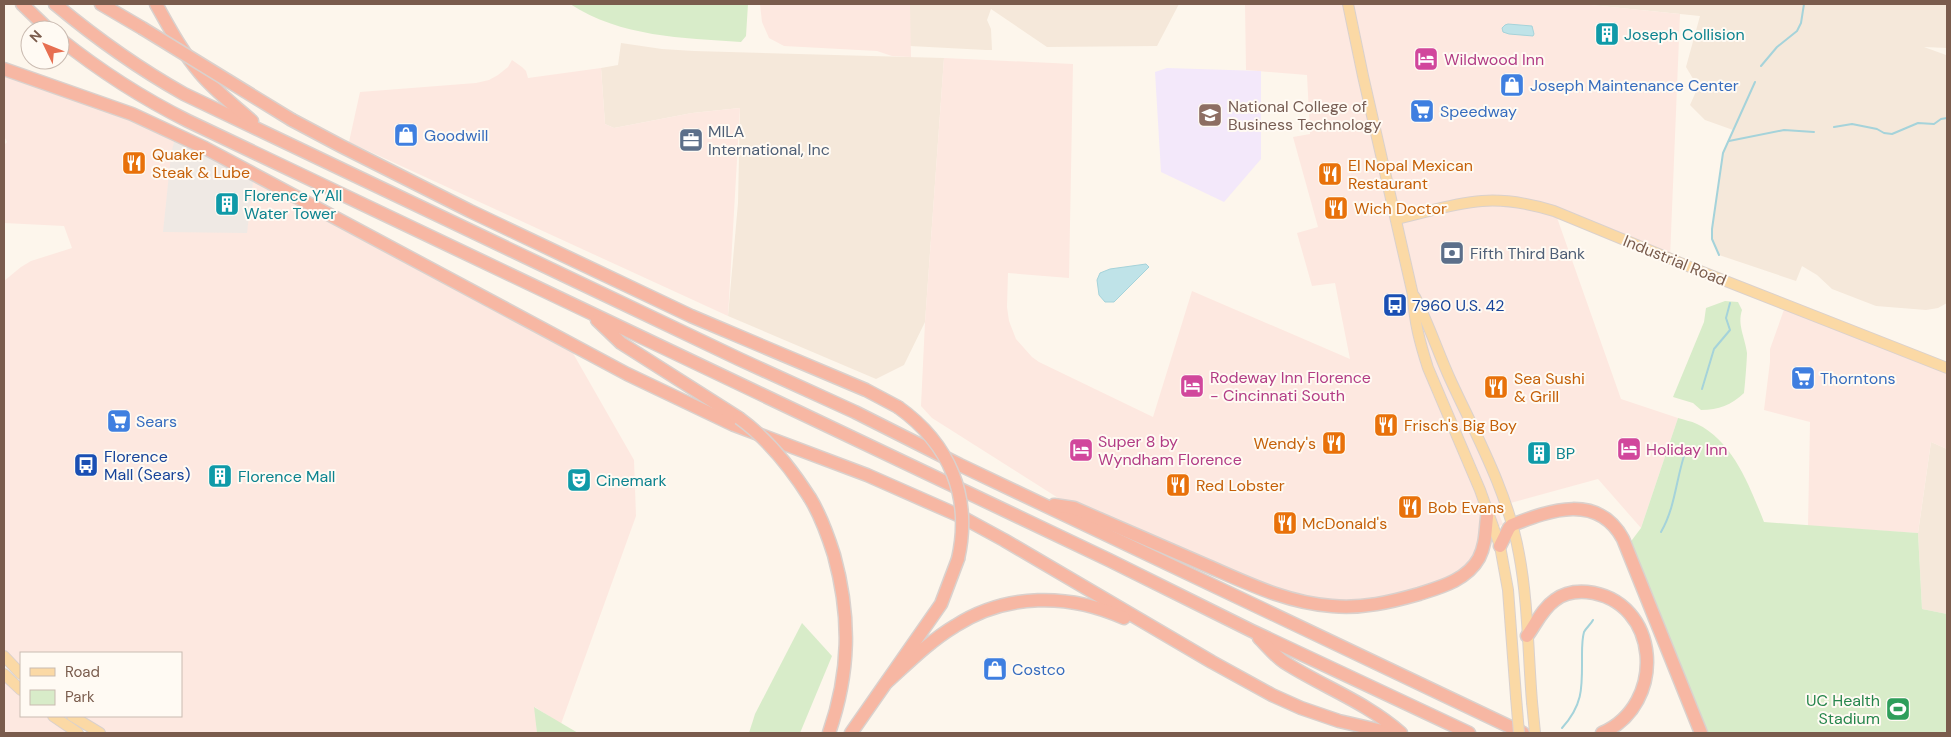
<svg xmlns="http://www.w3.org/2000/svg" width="1951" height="737" viewBox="0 0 1951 737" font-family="'DM Sans',sans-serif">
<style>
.residential{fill:#f5e8da}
.commercial{fill:#fde8e0}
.industrial{fill:#efe9e4}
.education{fill:#f3e8fa}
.green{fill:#d8ecc9}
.water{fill:#bfe3e8;stroke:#a5d3da}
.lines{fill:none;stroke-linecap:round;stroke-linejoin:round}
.stream{stroke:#a5d3da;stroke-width:2}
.major-casing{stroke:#dad1cd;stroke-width:12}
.highway-casing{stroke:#dad1cd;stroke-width:15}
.major{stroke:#fbd9a5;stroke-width:10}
.highway{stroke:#f7b7a3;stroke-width:12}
.major-bridge-casing{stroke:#dad1cd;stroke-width:12;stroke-linecap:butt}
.highway-bridge-casing{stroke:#dad1cd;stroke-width:15;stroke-linecap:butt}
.major-bridge{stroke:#fbd9a5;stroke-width:10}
.highway-bridge{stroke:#f7b7a3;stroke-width:12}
.labels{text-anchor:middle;stroke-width:4;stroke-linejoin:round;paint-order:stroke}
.culture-label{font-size:16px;fill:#0d838f;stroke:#fffaf3;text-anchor:start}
.hotel-label{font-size:16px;fill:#b23c85;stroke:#fffaf3;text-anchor:start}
.shop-label{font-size:16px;fill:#366cbe;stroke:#fffaf3;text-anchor:start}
.education-label{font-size:16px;fill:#785e54;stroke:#fffaf3;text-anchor:start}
.service-label{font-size:16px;fill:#4e5e75;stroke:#fffaf3;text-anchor:start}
.food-label{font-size:16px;fill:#c56008;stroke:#fffaf3;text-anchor:start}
.street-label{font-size:16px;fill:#7a5c4d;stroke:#fffaf3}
.transit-label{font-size:16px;fill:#164399;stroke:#fffaf3;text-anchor:start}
.leisure-label{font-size:16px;fill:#27864d;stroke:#fffaf3;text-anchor:end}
</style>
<rect width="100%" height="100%" fill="#fdf6ec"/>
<g class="residential">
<polygon points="910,4 1179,4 1157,46 1047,47 991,9 987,20 991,29 992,50 986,50 910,46"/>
<polygon points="1581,4 1947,4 1947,48 1924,47 1946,55 1947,303 1938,308 1926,310 1876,306 1832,289 1817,275 1802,266 1796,281 1719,255 1712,239 1712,229 1723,153 1733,130 1705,120 1690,105 1698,87 1686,67 1700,16"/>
<polygon points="621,43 662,49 694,51 944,58 925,322 904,365 876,379 728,316 738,203 740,108 692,113 614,128 605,124 601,68 618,65"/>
<polygon points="1931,442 1947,449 1947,614 1922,609 1918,533"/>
</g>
<g class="commercial">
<polygon points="760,4 910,4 911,57 892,56 877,51 784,46 769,38 762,22"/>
<polygon points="1245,4 1581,4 1680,14 1670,258 1555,212 1621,399 1678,418 1641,528 1598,479 1496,507 1503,524 1487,534 1468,572 1395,601 1317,605 1074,508 932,418 921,406 925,322 944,58 1073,64 1069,278 1008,273 1007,307 1009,321 1016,339 1032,357 1039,362 1153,417 1192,291 1350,359 1335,283 1312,286 1297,233 1318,227 1293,137 1310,134 1307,75 1246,70"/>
<polygon points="512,60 522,67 526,71 528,78 601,68 605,124 614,128 692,113 740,108 728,316 349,142 360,92 476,83 489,80 498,75 508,67"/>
<polygon points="4,69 132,114 254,174 566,341 634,460 636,516 561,724 535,707 537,733 100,733 72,716 181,716 181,653 21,653 21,674 4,656 4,281 21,267 31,261 72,248 64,226 4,223 4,145 7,142 4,136"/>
<polygon points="1786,304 1947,368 1947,449 1931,442 1918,533 1808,526 1810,422 1764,410 1770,362 1770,349"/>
<polygon points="4,671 21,687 21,716 54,716 78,733 4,733"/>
</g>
<polygon class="industrial" points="176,133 254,174 247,233 163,232 171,155"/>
<polygon class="education" points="1167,68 1261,71 1261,159 1224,202 1161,172 1155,72"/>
<g class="green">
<path d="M570,4H748L746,36L741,42C682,38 621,37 570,4Z"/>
<path d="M1725,301L1738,302L1742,310C1737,325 1745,337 1747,353C1747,359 1745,386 1744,393C1731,405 1719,410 1701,410L1693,403L1673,397L1704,322L1706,308Z"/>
<path d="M1678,418C1684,420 1691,421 1697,424C1733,441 1750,487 1764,522L1918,533L1922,609L1947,614V733H1701L1626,548L1641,528Z"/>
<polygon points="802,623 832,656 800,733 749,733 755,714"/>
<polygon points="534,707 578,733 537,733"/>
</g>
<g class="water">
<polygon points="1508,24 1532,26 1534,34 1533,36 1509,34 1503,32 1502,28 1505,25"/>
<polygon points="1146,264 1149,267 1114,302 1105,302 1099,295 1097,280 1100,273 1110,269"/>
</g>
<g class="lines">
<g class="stream">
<polyline points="1761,66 1777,47 1797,31 1801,23 1804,4"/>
<polyline points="1834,127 1852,124 1877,129 1884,133 1892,134 1918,123 1934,124 1941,119 1947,118"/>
<polyline points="1729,141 1784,130 1814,132"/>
<polyline points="1719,255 1712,239 1712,229 1723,153 1755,82"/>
<polyline points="1702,389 1714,349 1730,330 1726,318 1730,303"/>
<path d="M1661,532C1676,506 1676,477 1686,450"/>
<path d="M1562,728C1584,704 1582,686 1582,655C1582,649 1582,639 1584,632C1586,628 1591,624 1593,620"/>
</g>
<defs>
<g id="major">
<path d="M1348,4L1363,76L1413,295C1414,321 1420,343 1428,368L1480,490L1500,546L1508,590L1516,697"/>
<path d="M1396,219C1424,213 1453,203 1482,201C1507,199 1531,204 1554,211L1695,269L1947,368"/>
<path d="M1415,297C1429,324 1438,353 1451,381C1477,437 1508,493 1519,554C1528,601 1528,653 1532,702"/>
<polyline points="4,656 21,674"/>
<polyline points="4,674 21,690"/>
<polyline points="53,716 78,733"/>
<polyline points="72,716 100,733"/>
</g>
<g id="highway">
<polyline points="22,4 49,30"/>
<path d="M55,4C97,39 136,67 184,94L739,359L855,412L960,465L1523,733"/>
<polyline points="101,4 142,28"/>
<path d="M156,4C169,27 182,52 200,73C215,91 234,105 252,121"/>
<path d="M60,39C100,71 142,98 188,121L1109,560L1252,631L1469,733"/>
<polyline points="4,69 132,114 205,148 627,374 734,425 867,475 960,516 1004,540 1212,662 1272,695 1301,708 1339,721 1391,733"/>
<polyline points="292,120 341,146 470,211 691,316 866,390 898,407"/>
<polyline points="597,320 621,343 739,418"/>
<path d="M810,498C821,516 828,536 834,555C851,617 850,672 829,733"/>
<path d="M1054,505L1074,508C1117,527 1160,545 1203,564C1245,582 1286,603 1332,606C1362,609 1391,602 1419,594C1441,587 1467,580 1479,558C1487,542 1485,527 1488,510"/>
<path d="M1500,546L1509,528L1512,525C1550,510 1598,493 1623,539L1701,733"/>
<path d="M1527,636C1536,624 1542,609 1555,600C1564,593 1575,591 1587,592C1661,600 1667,705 1602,733"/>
<path d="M1259,638C1267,646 1275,656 1284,662C1323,687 1366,702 1401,733"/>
<path d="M887,682C909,662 930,641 955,626C1006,593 1069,593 1124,618"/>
<polyline points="851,733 941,604 958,559"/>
</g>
</defs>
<use href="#major" class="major-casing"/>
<use href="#highway" class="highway-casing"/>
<use href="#major" class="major"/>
<use href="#highway" class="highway"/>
<defs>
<g id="major-bridge">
<polyline points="1516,697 1519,733"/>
<polyline points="1532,702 1535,733"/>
</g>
<g id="highway-bridge">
<polyline points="142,28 292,120"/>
<path d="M898,407C950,444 972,497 958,559"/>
<path d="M739,418C768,439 791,468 810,498"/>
</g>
</defs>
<use href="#major-bridge" class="major-bridge-casing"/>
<use href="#highway-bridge" class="highway-bridge-casing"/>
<use href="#major-bridge" class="major-bridge"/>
<use href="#highway-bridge" class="highway-bridge"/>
</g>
<defs>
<symbol id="building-square" viewBox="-11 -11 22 22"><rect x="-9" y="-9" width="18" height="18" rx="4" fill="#0f9aa8" stroke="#fffaf3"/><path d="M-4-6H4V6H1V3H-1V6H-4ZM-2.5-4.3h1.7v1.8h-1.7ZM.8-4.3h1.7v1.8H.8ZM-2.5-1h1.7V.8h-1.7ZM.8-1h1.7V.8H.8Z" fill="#fff"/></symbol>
<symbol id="hotel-square" viewBox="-11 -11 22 22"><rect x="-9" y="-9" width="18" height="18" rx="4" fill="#d1479c" stroke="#fffaf3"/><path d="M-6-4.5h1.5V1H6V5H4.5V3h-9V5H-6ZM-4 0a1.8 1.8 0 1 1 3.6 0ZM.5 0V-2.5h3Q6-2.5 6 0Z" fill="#fff"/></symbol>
<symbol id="shop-square" viewBox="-11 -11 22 22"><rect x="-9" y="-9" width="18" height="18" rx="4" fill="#3f7fe0" stroke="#fffaf3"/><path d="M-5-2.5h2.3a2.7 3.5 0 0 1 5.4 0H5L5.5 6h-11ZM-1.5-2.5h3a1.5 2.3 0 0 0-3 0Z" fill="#fff"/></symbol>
<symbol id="supermarket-square" viewBox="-11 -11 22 22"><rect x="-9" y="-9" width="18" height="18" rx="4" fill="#3f7fe0" stroke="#fffaf3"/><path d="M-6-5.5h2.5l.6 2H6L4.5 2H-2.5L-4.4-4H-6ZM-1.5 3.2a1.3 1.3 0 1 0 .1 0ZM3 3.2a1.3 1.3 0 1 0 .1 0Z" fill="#fff"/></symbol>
<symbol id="university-square" viewBox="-11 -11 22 22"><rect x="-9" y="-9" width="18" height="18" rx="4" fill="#8d6e63" stroke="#fffaf3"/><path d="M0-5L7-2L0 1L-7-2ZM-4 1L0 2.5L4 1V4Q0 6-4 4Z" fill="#fff"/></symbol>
<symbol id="office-square" viewBox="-11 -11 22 22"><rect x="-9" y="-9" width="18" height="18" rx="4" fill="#5c6f8a" stroke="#fffaf3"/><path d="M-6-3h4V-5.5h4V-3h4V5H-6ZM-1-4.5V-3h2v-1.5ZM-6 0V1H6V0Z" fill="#fff"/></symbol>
<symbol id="restaurant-square" viewBox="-11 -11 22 22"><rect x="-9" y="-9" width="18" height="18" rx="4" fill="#e8710a" stroke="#fffaf3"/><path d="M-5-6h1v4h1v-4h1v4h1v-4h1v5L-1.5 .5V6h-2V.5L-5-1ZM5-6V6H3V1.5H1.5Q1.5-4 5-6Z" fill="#fff"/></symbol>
<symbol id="bank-square" viewBox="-11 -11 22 22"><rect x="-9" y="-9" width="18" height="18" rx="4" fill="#5c6f8a" stroke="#fffaf3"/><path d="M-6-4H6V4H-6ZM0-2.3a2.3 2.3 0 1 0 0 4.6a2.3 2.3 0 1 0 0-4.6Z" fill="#fff"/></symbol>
<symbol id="bus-square" viewBox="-11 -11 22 22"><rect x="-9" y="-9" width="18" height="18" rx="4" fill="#1a4fb4" stroke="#fffaf3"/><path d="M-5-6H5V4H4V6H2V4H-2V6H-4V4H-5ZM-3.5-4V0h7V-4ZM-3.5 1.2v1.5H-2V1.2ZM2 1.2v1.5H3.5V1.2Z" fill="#fff"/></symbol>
<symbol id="theatre-square" viewBox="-11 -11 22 22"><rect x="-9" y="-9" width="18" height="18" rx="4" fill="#0f9aa8" stroke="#fffaf3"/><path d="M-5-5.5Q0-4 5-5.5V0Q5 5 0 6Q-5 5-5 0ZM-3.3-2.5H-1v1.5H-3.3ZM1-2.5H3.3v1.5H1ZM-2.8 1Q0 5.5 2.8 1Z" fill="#fff"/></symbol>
<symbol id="stadium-square" viewBox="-11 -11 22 22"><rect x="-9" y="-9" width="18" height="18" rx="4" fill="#2e9e5b" stroke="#fffaf3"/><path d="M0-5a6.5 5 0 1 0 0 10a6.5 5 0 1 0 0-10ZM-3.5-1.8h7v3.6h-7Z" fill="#fff"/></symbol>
</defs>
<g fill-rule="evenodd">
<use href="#building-square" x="1593" y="20" width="28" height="28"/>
<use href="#hotel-square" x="1412" y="45" width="28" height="28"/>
<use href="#shop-square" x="1498" y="71" width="28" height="28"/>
<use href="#supermarket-square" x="1408" y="97" width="28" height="28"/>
<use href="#university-square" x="1196" y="101" width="28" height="28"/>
<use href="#shop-square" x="392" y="121" width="28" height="28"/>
<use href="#office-square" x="677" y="126" width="28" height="28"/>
<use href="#restaurant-square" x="120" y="149" width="28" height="28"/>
<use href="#restaurant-square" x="1316" y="160" width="28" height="28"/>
<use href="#building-square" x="213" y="190" width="28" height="28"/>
<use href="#restaurant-square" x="1322" y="194" width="28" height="28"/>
<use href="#bank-square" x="1438" y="239" width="28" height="28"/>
<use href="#bus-square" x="1381" y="291" width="28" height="28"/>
<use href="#supermarket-square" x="1789" y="364" width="28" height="28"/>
<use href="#hotel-square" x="1178" y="372" width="28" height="28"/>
<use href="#restaurant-square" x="1482" y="373" width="28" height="28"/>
<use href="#supermarket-square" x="105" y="407" width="28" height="28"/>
<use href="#restaurant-square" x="1372" y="411" width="28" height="28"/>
<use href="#restaurant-square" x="1320" y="429" width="28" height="28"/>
<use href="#hotel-square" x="1615" y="435" width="28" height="28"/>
<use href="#hotel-square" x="1067" y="436" width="28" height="28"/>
<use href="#building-square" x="1525" y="439" width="28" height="28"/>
<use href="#bus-square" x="72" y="451" width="28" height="28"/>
<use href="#building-square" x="206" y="462" width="28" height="28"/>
<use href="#theatre-square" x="565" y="466" width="28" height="28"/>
<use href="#restaurant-square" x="1164" y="471" width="28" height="28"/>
<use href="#restaurant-square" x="1396" y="493" width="28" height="28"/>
<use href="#restaurant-square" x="1271" y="509" width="28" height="28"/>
<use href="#shop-square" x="981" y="655" width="28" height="28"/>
<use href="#stadium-square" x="1884" y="695" width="28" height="28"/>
</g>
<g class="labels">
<g class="culture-label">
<text x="1624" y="40">Joseph Collision</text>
<text x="244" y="201">Florence Y’All<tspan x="244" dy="18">Water Tower</tspan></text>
<text x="1556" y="459">BP</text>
<text x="238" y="482">Florence Mall</text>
<text x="596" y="486">Cinemark</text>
</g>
<g class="hotel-label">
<text x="1444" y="65">Wildwood Inn</text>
<text x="1210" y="383">Rodeway Inn Florence<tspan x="1210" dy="18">- Cincinnati South</tspan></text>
<text x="1098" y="447">Super 8 by<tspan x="1098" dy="18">Wyndham Florence</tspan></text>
<text x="1646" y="455">Holiday Inn</text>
</g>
<g class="shop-label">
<text x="1530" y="91">Joseph Maintenance Center</text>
<text x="1440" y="117">Speedway</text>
<text x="424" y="141">Goodwill</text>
<text x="1820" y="384">Thorntons</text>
<text x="136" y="427">Sears</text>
<text x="1012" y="675">Costco</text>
</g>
<g class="education-label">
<text x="1228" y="112">National College of<tspan x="1228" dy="18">Business Technology</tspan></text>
</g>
<g class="service-label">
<text x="708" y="137">MILA<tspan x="708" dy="18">International, Inc</tspan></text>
<text x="1470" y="259">Fifth Third Bank</text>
</g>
<g class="food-label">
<text x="152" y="160">Quaker<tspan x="152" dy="18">Steak &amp; Lube</tspan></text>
<text x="1348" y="171">El Nopal Mexican<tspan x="1348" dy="18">Restaurant</tspan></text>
<text x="1354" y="214">Wich Doctor</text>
<text x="1514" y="384">Sea Sushi<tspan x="1514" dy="18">&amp; Grill</tspan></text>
<text x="1404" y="431">Frisch's Big Boy</text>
<text x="1316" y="449" text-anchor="end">Wendy's</text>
<text x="1196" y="491">Red Lobster</text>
<text x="1428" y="513">Bob Evans</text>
<text x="1302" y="529">McDonald's</text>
</g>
<g class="street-label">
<text transform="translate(1675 260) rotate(22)" y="6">Industrial Road</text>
</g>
<g class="transit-label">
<text x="1412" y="311">7960 U.S. 42</text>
<text x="104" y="462">Florence<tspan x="104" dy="18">Mall (Sears)</tspan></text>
</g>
<g class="leisure-label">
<text x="1880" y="706">UC Health<tspan x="1880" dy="18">Stadium</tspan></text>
</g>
</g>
<rect width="1951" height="737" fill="none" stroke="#7a5c4d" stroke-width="10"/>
<rect x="20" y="652" width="162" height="65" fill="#fffaf3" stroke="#cabbb1"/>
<rect x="30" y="668" width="25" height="8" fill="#fbd9a5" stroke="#cabbb1"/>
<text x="65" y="677" font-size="15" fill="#7a5c4d">Road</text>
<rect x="30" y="690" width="25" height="15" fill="#d8ecc9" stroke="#cabbb1"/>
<text x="65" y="702" font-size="15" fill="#7a5c4d">Park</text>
<g transform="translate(45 45) rotate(313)"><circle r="24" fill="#fffaf3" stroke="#cabbb1"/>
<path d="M0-4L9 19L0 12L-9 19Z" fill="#e76f51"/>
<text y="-8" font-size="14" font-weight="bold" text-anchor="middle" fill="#7a5c4d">N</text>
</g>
</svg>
